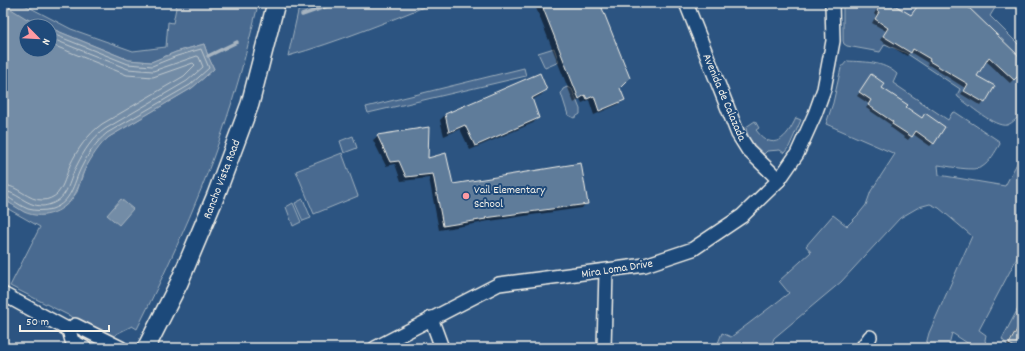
<svg xmlns="http://www.w3.org/2000/svg" width="1025" height="351" viewBox="0 0 1025 351" font-family="Dekko,sans-serif">
<style>
.green{fill:#496b90;stroke:#9eaebc}
.water{fill:#738ca6;stroke:#a7b4c0}
.shadow{fill:#0007}
.lines{fill:none;stroke-linecap:round;stroke-linejoin:round}
.shore{stroke:#c0c9ce;stroke-width:1}
.stream{stroke:#a7b4c0;stroke-width:3.5}
.building{fill:#5e7b9a;stroke:#f4f1e8}
.minor-casing{stroke:#f4f1e8;stroke-width:16}
.major-casing{stroke:#f4f1e8;stroke-width:20}
.minor{stroke:#1f4a7a;stroke-width:13}
.major{stroke:#1f4a7a;stroke-width:17}
.poi-dot{fill:#ff9aa2;stroke:#1f4a7a;stroke-width:1.5}
.labels{text-anchor:middle;stroke-width:4;stroke-linejoin:round;paint-order:stroke}
.street-label{font-size:12px;fill:#f4f1e8;stroke:#1f4a7a}
.poi-label{font-size:12px;fill:#f4f1e8;stroke:#1f4a7a;text-anchor:start}
</style>
<rect width="100%" height="100%" fill="#2c5481"/>
<filter id="ink" filterUnits="userSpaceOnUse"><feTurbulence type="fractalNoise" baseFrequency=".025" numOctaves="2"/><feDisplacementMap in="SourceGraphic" scale="8" xChannelSelector="R" yChannelSelector="G"/><feConvolveMatrix kernelMatrix="1 2 1 2 8 2 1 2 1" color-interpolation-filters="sRGB"/></filter>
<g filter="url(#ink)">
<g class="green">
<path d="M3,3H21L71,29L133,51L166,47L168,22L173,23L177,3H253L258,5C250,37 242,70 232,102C208,181 174,255 137,329L132,326L116,334L114,338L10,286L40,227L3,206V199L26,212L44,215L69,203L77,192L84,171L92,156L102,143L109,137L192,88L214,69L208,56L204,44L176,52L151,62L129,60L50,28V26C38,26 10,12 3,3Z"/>
<path d="M300,3H434C386,22 338,42 288,56Z"/>
<path d="M843,3H998L990,16L1022,48V113C1018,117 1013,123 1007,125C995,128 968,104 958,97L957,95L960,89L906,53L885,44L880,52L847,46L844,44L843,41Z"/>
<polygon points="554,48 559,62 545,68 538,53"/>
<path d="M847,61C864,62 883,61 897,74L893,83L948,120L952,113L955,112L999,141L1000,144C995,152 990,162 982,167C974,172 948,166 938,165L939,175L1005,186L1022,154V257L1018,256L979,330L986,335L985,340L987,348H975L952,333L948,348H925L929,333L972,236L939,208L930,204L919,207L900,218L841,282L774,338L770,348H716L722,333L731,337L789,293L779,281L811,252L806,246L833,215L847,226L858,215L866,205L871,191L895,154L826,124L833,103L841,68Z"/>
<polygon points="524,68 526,76 368,113 366,107"/>
<polygon points="567,87 572,89 580,109 580,114 574,118 568,115 561,93 563,89"/>
<path d="M796,118L801,120L789,147L784,153L780,150L767,151L764,154C756,147 747,139 746,127L755,121L759,128L756,130C773,153 787,138 796,118Z"/>
<polygon points="353,136 357,148 344,153 340,141"/>
<polygon points="342,153 358,196 314,214 296,171"/>
<polygon points="303,199 311,218 303,221 295,203"/>
<polygon points="293,203 301,222 293,226 286,207"/>
<polygon points="1022,301 1022,348 1009,344 1008,346 1002,339"/>
</g>
<g class="water">
<path d="M3,4L32,22L44,26H26V50H50V28L129,60L151,62L176,52L204,44L208,56L214,69L192,88L109,137C99,145 92,157 85,169C81,176 80,184 76,192C67,211 44,221 24,212C17,208 10,203 3,199Z"/>
<polygon points="121,199 133,209 119,225 107,215"/>
</g>
<g class="shadow">
<polygon points="534,3 599,3 618,88 624,99 619,104 594,115 589,100 582,103 580,99 574,103"/>
<polygon points="885,3 889,3 911,16 920,3 966,3 965,5 1022,60 1022,70 1010,83 985,60 976,76 994,87 981,106 961,94 965,88 927,64 928,63 910,52 907,56 880,40 886,31 872,23 876,16 874,14 878,7 882,4"/>
<polygon points="871,75 881,89 905,108 933,143 930,146 913,134 908,140 890,127 891,125 866,108 869,104 857,96"/>
<polygon points="546,90 541,95 532,100 538,118 533,123 470,150 460,129 444,136 440,120 445,115"/>
<polygon points="378,136 427,159 452,186 586,203 582,208 482,222 480,223 439,230 429,178 401,181 395,164 386,166 373,140"/>
<polygon points="1019,327 1022,328 1022,348 1006,348 1015,331"/>
</g>
<g class="lines">
<g class="shore">
<path d="M3,185C18,185 28,201 43,200C48,200 54,197 57,194C64,186 66,175 70,165C77,150 88,134 102,124L184,76L195,65L193,63L153,77L127,75L50,44"/>
<path d="M3,191C16,191 26,206 42,206C45,206 48,205 51,204C69,198 69,179 77,165C84,151 92,138 105,129L187,81L203,67L199,57L197,56L153,71L128,69L50,38"/>
<path d="M3,196H6C13,200 20,206 28,209C36,211 44,211 52,209C72,202 73,184 81,168C88,154 96,142 107,133L190,85L209,68L201,49L177,56L152,66L128,64L50,33"/>
</g>
<g class="stream">
<polyline points="302,15 336,3"/>
<polyline points="208,56 237,42"/>
</g>
</g>
<g class="building">
<polygon points="541,3 600,3 630,78 620,88 625,100 599,111 594,96 587,99 585,95 579,99"/>
<polygon points="881,3 891,3 911,15 920,3 964,3 1022,59 1022,72 1014,80 989,57 977,76 995,86 985,103 964,91 968,84 929,61 930,59 913,49 911,53 883,36 888,28 875,19 879,12 877,11"/>
<polygon points="540,73 547,90 532,98 539,118 475,146 465,125 449,132 445,114"/>
<polygon points="871,74 885,84 882,88 908,105 906,107 922,118 925,113 945,127 934,144 916,131 912,137 892,124 893,122 868,105 871,100 859,92"/>
<polygon points="429,127 428,158 446,153 453,184 581,163 588,204 485,218 486,219 443,226 433,174 406,177 399,161 390,162 377,135"/>
<polygon points="1022,320 1022,348 1017,348 1009,344"/>
</g>
<g class="lines">
<defs>
<g id="minor">
<polyline points="686,3 738,134 748,150 779,180"/>
<polyline points="3,294 69,330 72,341 85,348"/>
<polyline points="431,318 442,348"/>
<polyline points="69,330 75,325 121,348"/>
<polyline points="375,348 499,284 645,265 693,249 742,216 779,180 797,154 815,114 824,89 833,41 832,3"/>
<polyline points="604,348 606,271"/>
<polyline points="862,348 870,337"/>
</g>
<polyline id="major" points="146,348 179,283 216,195 250,104 276,3"/>
</defs>
<use href="#minor" class="minor-casing"/>
<use href="#major" class="major-casing"/>
<use href="#minor" class="minor"/>
<use href="#major" class="major"/>
</g>
</g>
<circle class="poi-dot" cx="466" cy="196" r="4"/>
<g class="labels">
<g class="street-label">
<text transform="translate(725 97) rotate(67)" y="4">Avenida de Calazada</text>
<text transform="translate(221 179) rotate(-69)" y="4">Rancho Vista Road</text>
<text transform="translate(617 268) rotate(-9)" y="4">Mira Loma Drive</text>
</g>
<g class="poi-label">
<text x="474" y="193">Vail Elementary<tspan x="474" dy="14">School</tspan></text>
</g>
</g>
<rect width="1025" height="351" fill="none" stroke="#1f4a7a" stroke-width="16"/>
<rect x="8" y="8" width="1009" height="335" fill="none" stroke="#f4f1e8" stroke-width="1.5" filter="url(#ink)"/>
<g transform="translate(38 38) rotate(114)"><circle r="19" fill="#1f4a7a" stroke="#748da6"/>
<path d="M0-3L7 15L0 10L-7 15Z" fill="#ff9aa2"/>
<text y="-6" font-size="11" font-weight="bold" text-anchor="middle" fill="#f4f1e8">N</text>
</g>
<path d="M20 325v6h89v-6" fill="none" stroke="#f4f1e8" stroke-width="2"/>
<text x="26" y="325" font-size="12" fill="#f4f1e8" stroke="#1f4a7a" stroke-width="3" paint-order="stroke">50 m</text>
</svg>
